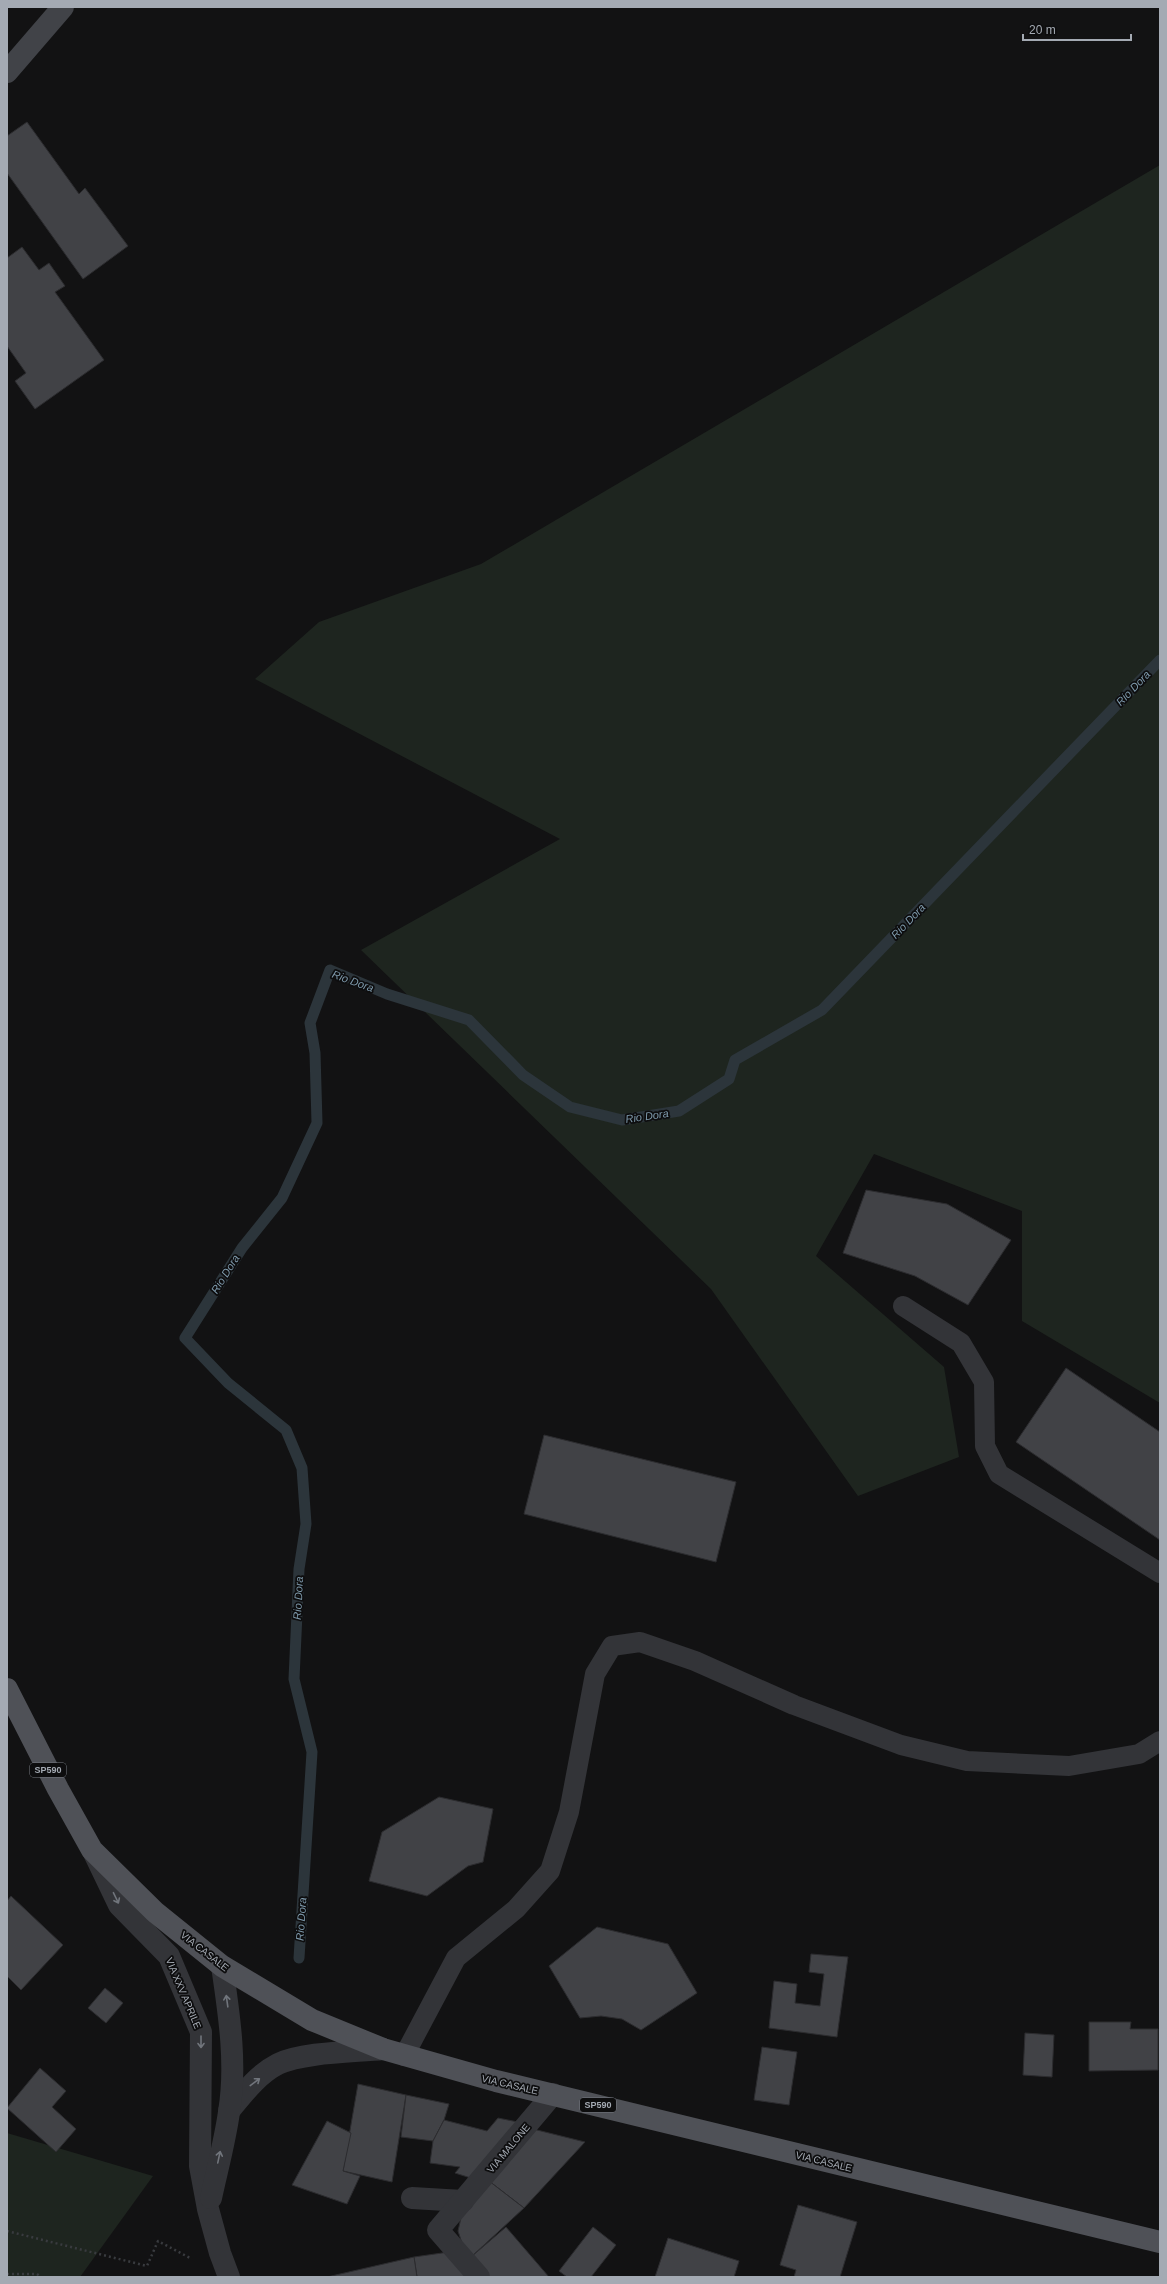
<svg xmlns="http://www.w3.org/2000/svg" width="1167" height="2284" viewBox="0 0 1167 2284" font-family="Arial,sans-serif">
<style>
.green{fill:#1e251f}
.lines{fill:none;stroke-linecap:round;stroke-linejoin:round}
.stream{stroke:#2c353b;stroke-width:11}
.building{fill:#414246;stroke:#2c2c2f}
.path{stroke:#393b3f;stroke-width:2.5;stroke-dasharray:2 3;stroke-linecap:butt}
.lane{stroke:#333438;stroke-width:20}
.street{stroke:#333438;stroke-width:22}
.secondary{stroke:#414348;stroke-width:22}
.primary{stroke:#4f5157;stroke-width:22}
.oneway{stroke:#71757c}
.labels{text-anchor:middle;stroke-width:3.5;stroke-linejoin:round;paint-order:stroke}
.shield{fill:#0d0d0e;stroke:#777b82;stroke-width:1}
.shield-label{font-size:9px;font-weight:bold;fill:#a4aab3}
.street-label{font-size:10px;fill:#a4aab3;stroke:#0d0d0e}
.water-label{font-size:11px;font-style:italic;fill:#7e99ab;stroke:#0d0d0e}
</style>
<rect width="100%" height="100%" fill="#121213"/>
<g class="green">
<polygon points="1160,165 1160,1403 1022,1321 1022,1211 874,1154 816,1256 944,1367 959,1457 858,1496 711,1289 361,950 560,839 255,679 319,622 481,564"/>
<polygon points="7,2133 153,2176 80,2277 7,2277"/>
</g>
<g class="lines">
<polyline class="stream" points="299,1958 312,1752 294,1679 299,1569 306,1524 302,1468 286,1430 228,1383 185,1338 242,1248 282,1198 317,1123 315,1053 310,1023 330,970 387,994 469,1020 523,1075 570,1107 622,1120 679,1111 729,1079 735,1060 822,1010 1160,660"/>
</g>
<g class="building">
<polygon points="27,122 79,194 85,188 128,246 83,279 7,173 7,136"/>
<polygon points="22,247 39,270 49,263 65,286 55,292 104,360 35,409 15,381 26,373 7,346 7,258"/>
<polygon points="866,1190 947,1204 1011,1240 968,1305 915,1276 843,1253"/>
<polygon points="1066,1368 1160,1432 1160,1540 1016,1442"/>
<polygon points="544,1435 736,1482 716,1562 524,1514"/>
<polygon points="439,1797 493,1809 483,1862 468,1866 427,1896 369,1881 382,1832"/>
<polygon points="11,1896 63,1945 21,1990 7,1976 7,1901"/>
<polygon points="597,1927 668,1944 697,1993 641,2030 622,2019 601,2016 580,2018 549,1966"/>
<polygon points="811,1954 848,1957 837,2037 769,2028 774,1981 797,1984 795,2003 820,2006 824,1974 809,1972"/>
<polygon points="105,1988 123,2003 106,2023 88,2008"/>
<polygon points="1089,2022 1131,2022 1130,2029 1158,2029 1158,2070 1089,2071"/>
<polygon points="1025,2033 1054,2035 1052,2077 1023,2075"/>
<polygon points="762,2047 797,2052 789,2105 754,2100"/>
<polygon points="40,2068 66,2091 52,2107 76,2129 56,2152 7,2108"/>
<polygon points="358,2084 406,2095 392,2182 343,2171"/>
<polygon points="406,2095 449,2104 444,2120 433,2141 401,2137"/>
<polygon points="498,2118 518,2122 474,2179 455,2173 460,2167 430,2163 433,2141 444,2120 487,2131"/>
<polygon points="327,2121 351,2133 343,2171 360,2176 347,2204 292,2185"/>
<polygon points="533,2129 585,2142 524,2208 489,2181"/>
<polygon points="489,2181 524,2208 471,2257 463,2246 458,2231 463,2209"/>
<polygon points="798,2205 857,2222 840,2277 794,2277 796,2270 780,2265"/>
<polygon points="506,2227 549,2277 489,2277 471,2257"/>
<polygon points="593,2227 616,2245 591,2277 567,2277 559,2271"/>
<polygon points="668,2238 739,2261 734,2277 655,2277"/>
<polygon points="449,2252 467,2277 417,2277 414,2257"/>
<polygon points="414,2257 417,2277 327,2277"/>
</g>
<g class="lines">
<g class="path">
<polyline points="7,2231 147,2266 158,2241 190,2258"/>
<polyline points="7,2274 37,2274 41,2277"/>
</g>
<g class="lane">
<polyline points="903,1306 961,1343 984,1382 985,1446 999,1474 1160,1573"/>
<polyline points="404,2056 456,1958 516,1909 550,1871 569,1812 595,1674 612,1646 640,1642 695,1661 794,1705 901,1745 967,1761 1069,1766 1139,1754 1160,1741"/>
</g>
<g class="street">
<polyline points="94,1853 119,1905 169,1956 201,2032 200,2166 208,2209 220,2253 229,2277"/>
<path d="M229,2111C243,2094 258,2074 278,2064C303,2052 354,2052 383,2049"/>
<path d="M211,2198C217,2170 225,2141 229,2112C237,2064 229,2014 222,1966"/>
<polyline points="412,2198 463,2201"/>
<polyline points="479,2277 438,2230 553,2094"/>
</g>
<polyline class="secondary" points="7,72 63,7"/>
<polyline class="primary" points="7,1689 58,1789 92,1850 155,1912 222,1966 312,2020 383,2049 496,2081 1160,2242"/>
</g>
<defs><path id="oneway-shaft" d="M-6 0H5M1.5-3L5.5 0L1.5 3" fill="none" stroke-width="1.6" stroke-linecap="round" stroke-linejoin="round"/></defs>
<g class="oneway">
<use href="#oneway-shaft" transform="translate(116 1898) rotate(64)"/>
<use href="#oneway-shaft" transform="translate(227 2001) rotate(-98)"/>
<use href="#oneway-shaft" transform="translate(201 2042) rotate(90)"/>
<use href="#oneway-shaft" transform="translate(255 2082) rotate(-37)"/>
<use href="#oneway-shaft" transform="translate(219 2157) rotate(-78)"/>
</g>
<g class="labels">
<g class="shield">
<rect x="30" y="1763" width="36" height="14" rx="3"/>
<rect x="580" y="2098" width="36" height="14" rx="3"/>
</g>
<g class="shield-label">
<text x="48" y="1773">SP590</text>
<text x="598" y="2108">SP590</text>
</g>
<g class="street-label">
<text transform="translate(205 1951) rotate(38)" y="4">VIA CASALE</text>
<text transform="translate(184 1993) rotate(67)" y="4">VIA XXV APRILE</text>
<text transform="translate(510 2084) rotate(13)" y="4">VIA CASALE</text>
<text transform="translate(508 2148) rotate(-50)" y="4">VIA MALONE</text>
<text transform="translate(824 2161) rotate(14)" y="4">VIA CASALE</text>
</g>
<g class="water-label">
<text transform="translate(1133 688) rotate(-46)" y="4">Rio Dora</text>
<text transform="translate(908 921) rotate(-46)" y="4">Rio Dora</text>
<text transform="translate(353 981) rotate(20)" y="4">Rio Dora</text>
<text transform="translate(647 1116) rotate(-8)" y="4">Rio Dora</text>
<text transform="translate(225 1274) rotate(-58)" y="4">Rio Dora</text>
<text transform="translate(298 1598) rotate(-87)" y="4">Rio Dora</text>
<text transform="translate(301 1919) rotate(-86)" y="4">Rio Dora</text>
</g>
</g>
<rect width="1167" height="2284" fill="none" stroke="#a4aab3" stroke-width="16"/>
<path d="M1023 34v6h108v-6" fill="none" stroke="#a4aab3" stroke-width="2"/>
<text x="1029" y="34" font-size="12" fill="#a4aab3" stroke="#0d0d0e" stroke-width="3" paint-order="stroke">20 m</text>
</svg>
